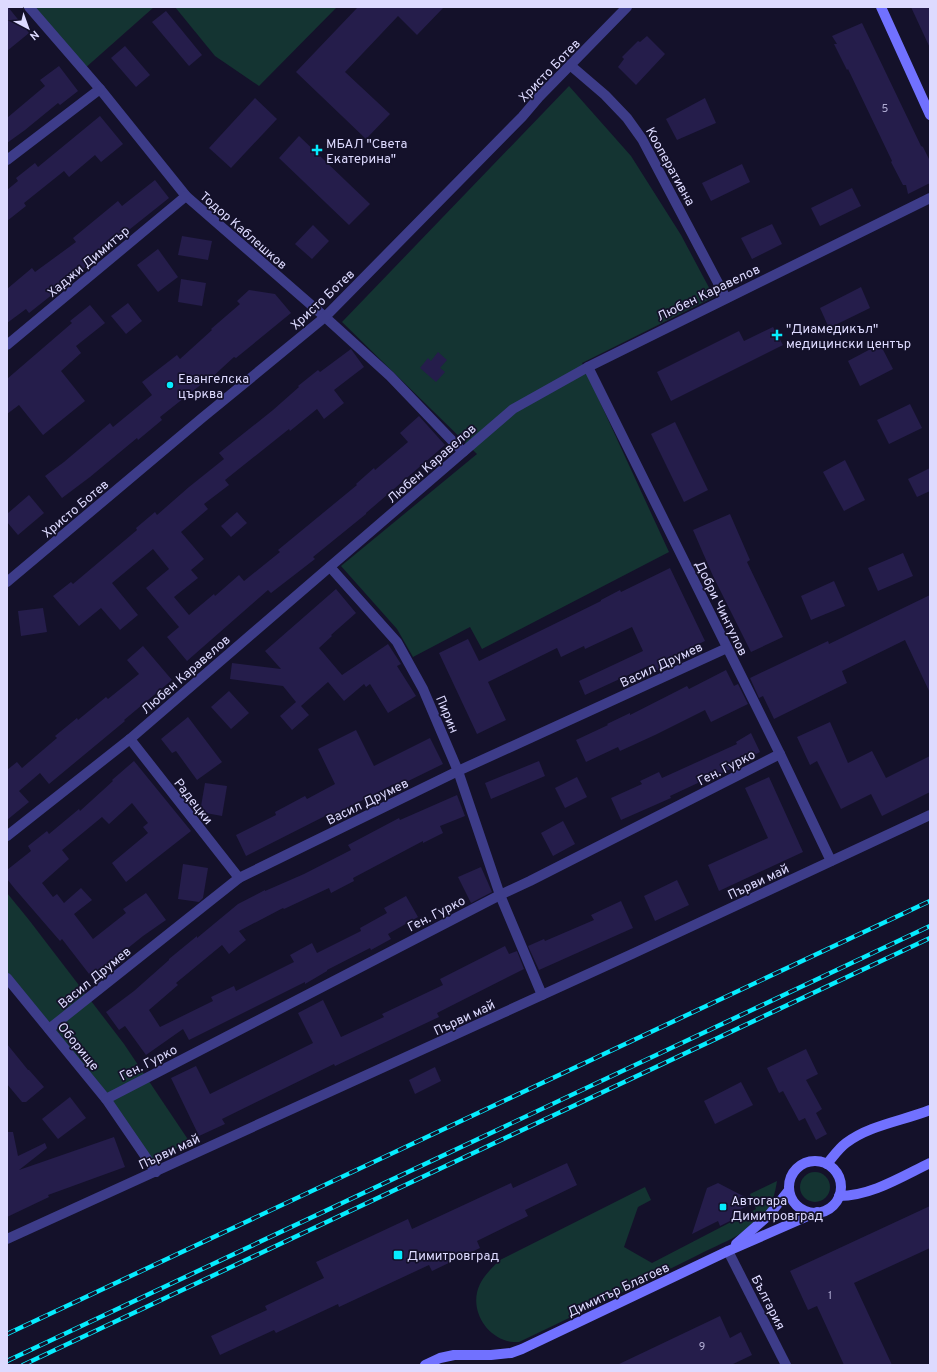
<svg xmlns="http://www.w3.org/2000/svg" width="937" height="1372" viewBox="0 0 937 1372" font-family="Overpass,sans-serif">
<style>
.green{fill:#143432}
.building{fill:#251d4b}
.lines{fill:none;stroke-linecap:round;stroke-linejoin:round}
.street{stroke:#3d3c89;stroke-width:10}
.secondary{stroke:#7171ff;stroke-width:10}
.rail-casing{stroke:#06ecfe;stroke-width:4.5}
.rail{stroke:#14112a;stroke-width:3;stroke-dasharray:9;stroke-linecap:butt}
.poi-dot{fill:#06ecfe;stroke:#14112a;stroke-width:1.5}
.labels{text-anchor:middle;stroke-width:3.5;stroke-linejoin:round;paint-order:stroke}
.number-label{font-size:11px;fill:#afabd2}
.street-label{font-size:13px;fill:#dddaff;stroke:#14112a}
.poi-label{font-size:13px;fill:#dddaff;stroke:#14112a;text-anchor:start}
</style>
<rect width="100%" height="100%" fill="#14112a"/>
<g class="green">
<polygon points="30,7 154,7 84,69"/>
<polygon points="175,7 337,7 259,86 215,56"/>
<polygon points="569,86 631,156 681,235 714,297 582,363 669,552 482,649 470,627 413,657 397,629 341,566 477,454 342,322"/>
<polygon points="7,893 29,920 124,1044 189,1141 150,1164 7,978"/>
<circle cx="815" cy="1187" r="15"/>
<path d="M777,1181C775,1194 772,1205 764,1215C750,1233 715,1246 694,1257C636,1286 577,1314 519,1342C515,1342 510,1342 507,1341C483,1334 469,1306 480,1284C485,1274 492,1268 500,1260L645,1187L651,1200L638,1207L624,1247L652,1263L756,1209L750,1194Z"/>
</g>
<g class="building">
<polygon points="7,7 8,7 29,33 7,51"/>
<polygon points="358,7 444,7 417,35 398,16 345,72 390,114 366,139 296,72"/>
<polygon points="911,7 930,7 930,48"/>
<polygon points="166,11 202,55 189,66 152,22"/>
<polygon points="862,23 921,146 923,147 930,161 930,183 908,194 906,185 903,185 891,162 892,161 848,69 847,70 834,44 837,44 832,36"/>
<polygon points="647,36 665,54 636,85 618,67 624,59 622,57 638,41 640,42"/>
<polygon points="125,46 150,75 136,87 111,58"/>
<polygon points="59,66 78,91 60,105 58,103 25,130 7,143 7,118 45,86 40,80"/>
<polygon points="255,98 277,119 231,168 209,148"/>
<polygon points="705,98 716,123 677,140 666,119"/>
<polygon points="100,116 123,144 101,162 95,155 69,177 64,171 24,203 26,206 7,221 7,190 18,181 16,178 35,163 38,167"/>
<polygon points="299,136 370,204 349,225 279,158"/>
<polygon points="742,164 750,182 711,201 702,183"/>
<polygon points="155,180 169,198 110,245 111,246 82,270 52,292 53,294 29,313 26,309 7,323 7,289 32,268 35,272 76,242 73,238 118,201 122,206"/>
<polygon points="852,188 861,206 820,226 811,208"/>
<polygon points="772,224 782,244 752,259 741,238"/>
<polygon points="313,225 329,241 312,259 295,244"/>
<polygon points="182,236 212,241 208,260 178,255"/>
<polygon points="158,249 178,277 158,292 137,265"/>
<polygon points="181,279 206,283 202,306 178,302"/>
<polygon points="861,287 870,308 829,328 820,308"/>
<polygon points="249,290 275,294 291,313 236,358 234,357 209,380 208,379 160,417 162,420 138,440 137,438 90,477 62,498 45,476 64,462 110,423 113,427 152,395 142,382 177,355 180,359 212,330 211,329 240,304 237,301"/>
<polygon points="128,303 142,321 126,334 111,316"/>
<polygon points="90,305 105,323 76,346 81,353 61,371 85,401 43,435 19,405 7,414 7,379 72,323 70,321"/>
<polygon points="773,327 783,345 671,401 657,372 739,331 744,341"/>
<polygon points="880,344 893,369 860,386 848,361"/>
<polygon points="351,349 364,367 334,390 344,403 324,419 317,409 290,431 289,429 225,480 229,485 204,504 208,509 181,532 204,559 191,570 198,578 174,597 189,615 214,594 215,596 239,575 244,581 280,552 278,550 357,485 356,484 374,468 375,470 408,442 400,433 419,416 445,445 366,513 366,514 313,557 315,559 271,593 268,590 187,661 167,637 179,627 146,588 169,569 153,549 112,583 138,615 120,630 101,608 79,626 53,596 71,582 73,584 137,530 136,528 155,512 157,515 189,487 224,459 219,453 273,410 299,387 298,386 318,370 320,372"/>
<polygon points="438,352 447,360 440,368 445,372 436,382 420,368 428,358 431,361"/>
<polygon points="910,404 922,428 889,444 877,420"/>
<polygon points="675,422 708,490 684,502 651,434"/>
<polygon points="845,460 865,500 844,511 823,472"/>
<polygon points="930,468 930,491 917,497 908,479"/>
<polygon points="29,495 44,513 18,535 7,522 7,514"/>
<polygon points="237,512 247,523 231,537 221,526"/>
<polygon points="730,514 750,560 747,562 783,637 751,652 713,576 693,530"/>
<polygon points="903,553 913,576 878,591 868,568"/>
<polygon points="670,568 705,641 667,659 669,665 653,672 650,665 585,695 579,681 643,651 632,627 585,649 584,646 561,657 557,648 488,682 506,720 477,734 439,653 468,639 479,661 601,601 601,600 620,590 621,592"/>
<polygon points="834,581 845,606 811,620 801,596"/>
<polygon points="336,589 356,613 331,635 332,636 319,648 342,675 388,644 401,664 397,666 416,696 388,713 370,684 366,687 364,684 344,701 328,682 301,706 309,715 292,730 280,716 296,702 283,686 230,679 232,663 281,669 265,651"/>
<polygon points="930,595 930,693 905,640 842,671 847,683 774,719 763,696 759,698 750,678 828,641 829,644"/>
<polygon points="43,608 47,632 21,636 18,611"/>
<polygon points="143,646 172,680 124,720 125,721 49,784 40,773 19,791 29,802 7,820 7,770 17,762 22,768 57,738 55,736 77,718 78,720 106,697 108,699 139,674 127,660"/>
<polygon points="726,670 734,686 738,684 748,704 711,722 705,710 655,735 620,751 618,747 586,762 576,740 608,725 607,724 630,713 630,715 687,686 689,689"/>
<polygon points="229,691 249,713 231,729 211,707"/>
<polygon points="188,717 222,762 197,780 176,751 172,753 161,739"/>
<polygon points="830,722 848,763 872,751 886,778 930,756 930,792 882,816 871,794 841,809 817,761 810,765 797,737"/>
<polygon points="356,730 374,766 430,738 443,764 396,787 394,784 330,817 329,814 246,856 236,835 276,815 275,812 305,796 307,799 335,784 318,749"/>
<polygon points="751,733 760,752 730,767 731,769 700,782 670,796 671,798 621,820 611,798 642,784 640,781 659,772 662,778 737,744 736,742"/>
<polygon points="134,761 191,831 126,882 112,863 148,833 143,827 148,823 132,803 109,824 102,817 62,850 69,859 42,883 53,897 57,894 64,903 81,888 92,900 74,914 93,939 126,913 123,909 146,893 166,920 143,936 108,964 110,966 93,979 62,939 60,941 15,889 7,879 7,870 31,851 28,846 47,831 49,834 79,809 80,811 113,781 112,780"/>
<polygon points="539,761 545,776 491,799 485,783"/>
<polygon points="577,777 587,797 565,808 555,788"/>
<polygon points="769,777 803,852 719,891 708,865 768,838 745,788"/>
<polygon points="205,783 227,786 222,816 200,812"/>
<polygon points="457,795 465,816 440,826 443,833 423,843 423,841 353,878 354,881 331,893 329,888 284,909 283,908 239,931 246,940 229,954 222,945 176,983 178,985 149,1010 160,1027 213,1001 211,997 234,986 236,991 294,962 290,955 312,943 317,953 361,931 360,928 387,913 384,908 406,896 418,917 388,934 391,939 371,950 370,948 327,970 327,971 305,984 305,982 189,1040 183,1029 146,1055 125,1026 119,1030 106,1012 134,991 169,960 169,959 197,936 197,938 238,904 265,890 265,891 304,874 351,850 348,845 399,818 400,820"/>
<polygon points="563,821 575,844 553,856 541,833"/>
<polygon points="183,864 208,868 203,898 199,902 178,899"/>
<polygon points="481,867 492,892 471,903 458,877"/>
<polygon points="677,880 689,905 655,921 644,896"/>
<polygon points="621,901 633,928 539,970 528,946 544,939 545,941 594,920 591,915"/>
<polygon points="505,946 509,954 517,951 524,969 437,1013 439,1017 335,1066 334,1064 222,1119 225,1124 199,1136 171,1078 196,1066 210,1094 313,1043 298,1013 323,1000 341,1037 384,1017 382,1014 443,985 440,979"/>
<polygon points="7,1044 28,1070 29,1070 44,1087 26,1102 22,1102 7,1084"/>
<polygon points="806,1049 818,1074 806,1080 822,1109 816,1113 827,1134 816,1140 805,1118 799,1121 783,1091 779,1093 767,1068"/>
<polygon points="435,1067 441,1081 415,1094 409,1080"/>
<polygon points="741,1082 753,1105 715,1124 704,1101"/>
<polygon points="70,1097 86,1118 58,1139 42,1119"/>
<polygon points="7,1132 13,1132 18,1156 45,1143 47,1148 19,1170 114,1137 125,1167 48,1195 49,1197 7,1217"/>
<polygon points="567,1163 577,1185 525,1210 528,1216 477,1241 480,1248 432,1271 429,1265 339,1307 338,1304 276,1333 274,1330 220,1355 211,1336 267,1310 265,1306 324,1278 316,1262 408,1219 412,1229 511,1183 513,1188"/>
<polygon points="718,1183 745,1197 749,1205 741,1209 744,1214 720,1226 718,1221 692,1234 707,1188"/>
<polygon points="930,1206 930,1248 854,1283 892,1365 844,1365 817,1306 808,1310 790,1271"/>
<polygon points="720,1316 730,1338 741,1332 752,1355 731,1365 617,1365"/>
</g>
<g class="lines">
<g class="street">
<polyline points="29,7 100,89 186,196 325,317 390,376 463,452"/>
<polyline points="570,65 605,95 627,118 642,139 726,298"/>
<polyline points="7,160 100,89"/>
<polyline points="7,345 186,196"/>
<polyline points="588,367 780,754 831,861"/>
<polyline points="330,567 397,642 423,689 458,771 500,895 542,995"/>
<polyline points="7,582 202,418 325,317 522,117 539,97 627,7"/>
<polyline points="130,739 239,878"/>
<polyline points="7,836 130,739 513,409 588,367 930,198"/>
<polyline points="7,978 106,1099 156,1172"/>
<polyline points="49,1029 239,878 458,771 727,648"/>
<polyline points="106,1099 500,895 530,881 780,754"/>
<polyline points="7,1239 632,954 930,815"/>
<polyline points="728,1251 786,1365"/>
</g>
<g class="secondary">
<polyline points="881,7 930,115"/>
<circle cx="815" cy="1187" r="26"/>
<path d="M827,1164C833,1157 838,1149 846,1143C870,1125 902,1121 930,1110"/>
<path d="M839,1196C871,1196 901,1177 930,1163"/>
<polyline points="736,1244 769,1215 789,1190"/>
<polyline points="425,1365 440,1358 454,1355 491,1355 511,1353 522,1349 728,1251 817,1212"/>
</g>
<defs>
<g id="rail">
<polyline points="7,1334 930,901"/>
<polyline points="7,1361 930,926"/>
<polyline points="23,1365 930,938"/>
</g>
</defs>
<use href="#rail" class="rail-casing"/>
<use href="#rail" class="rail"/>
</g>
<g class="poi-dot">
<path d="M315 144h4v4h4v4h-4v4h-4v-4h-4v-4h4z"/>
<path d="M775 329h4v4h4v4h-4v4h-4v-4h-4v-4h4z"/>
<circle cx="170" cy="385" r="4"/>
<rect x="719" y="1203" width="8" height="8" rx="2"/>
<rect x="393" y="1250" width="10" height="10" rx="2"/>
</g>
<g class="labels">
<g class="number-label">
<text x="885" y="112">5</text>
<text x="830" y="1299">1</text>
<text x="702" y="1350">9</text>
</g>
<g class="street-label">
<text transform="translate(549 70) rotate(-46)" y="5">Христо Ботев</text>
<text transform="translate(671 166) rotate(61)" y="5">Кооперативна</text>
<text transform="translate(244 230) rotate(41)" y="5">Тодор Каблешков</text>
<text transform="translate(88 261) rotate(-40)" y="5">Хаджи Димитър</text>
<text transform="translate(708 292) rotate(-26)" y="5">Любен Каравелов</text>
<text transform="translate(322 299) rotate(-43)" y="5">Христо Ботев</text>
<text transform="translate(431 463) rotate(-41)" y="5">Любен Каравелов</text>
<text transform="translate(75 508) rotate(-40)" y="5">Христо Ботев</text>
<text transform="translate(722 608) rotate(64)" y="5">Добри Чинтулов</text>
<text transform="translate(661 664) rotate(-25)" y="5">Васил Друмев</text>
<text transform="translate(185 674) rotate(-41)" y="5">Любен Каравелов</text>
<text transform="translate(448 714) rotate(67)" y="5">Пирин</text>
<text transform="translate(726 767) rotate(-27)" y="5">Ген. Гурко</text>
<text transform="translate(194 801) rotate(52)" y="5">Радецки</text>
<text transform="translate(367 801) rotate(-26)" y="5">Васил Друмев</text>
<text transform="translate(758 881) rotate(-25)" y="5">Първи май</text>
<text transform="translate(436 913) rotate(-27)" y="5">Ген. Гурко</text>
<text transform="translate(94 977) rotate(-39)" y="5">Васил Друмев</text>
<text transform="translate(464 1017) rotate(-25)" y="5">Първи май</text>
<text transform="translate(79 1046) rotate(51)" y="5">Оборище</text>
<text transform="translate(148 1062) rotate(-27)" y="5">Ген. Гурко</text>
<text transform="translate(169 1151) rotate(-25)" y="5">Първи май</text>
<text transform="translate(618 1289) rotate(-25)" y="5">Димитър Благоев</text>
<text transform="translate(769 1302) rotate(63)" y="5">България</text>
</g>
<g class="poi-label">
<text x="326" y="148">МБАЛ "Света<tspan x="326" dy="15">Екатерина"</tspan></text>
<text x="786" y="333">"Диамедикъл"<tspan x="786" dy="15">медицински център</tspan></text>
<text x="178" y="383">Евангелска<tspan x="178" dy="15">църква</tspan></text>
<text x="731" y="1205">Автогара<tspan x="731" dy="15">Димитровград</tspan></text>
<text x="407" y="1260">Димитровград</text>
</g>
</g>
<rect width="937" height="1372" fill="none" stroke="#dddaff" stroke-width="16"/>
<g transform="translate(28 28) rotate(139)" stroke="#14112a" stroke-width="3" paint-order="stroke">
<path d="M0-3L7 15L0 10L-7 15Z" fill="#dddaff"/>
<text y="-6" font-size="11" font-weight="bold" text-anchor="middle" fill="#dddaff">N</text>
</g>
</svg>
